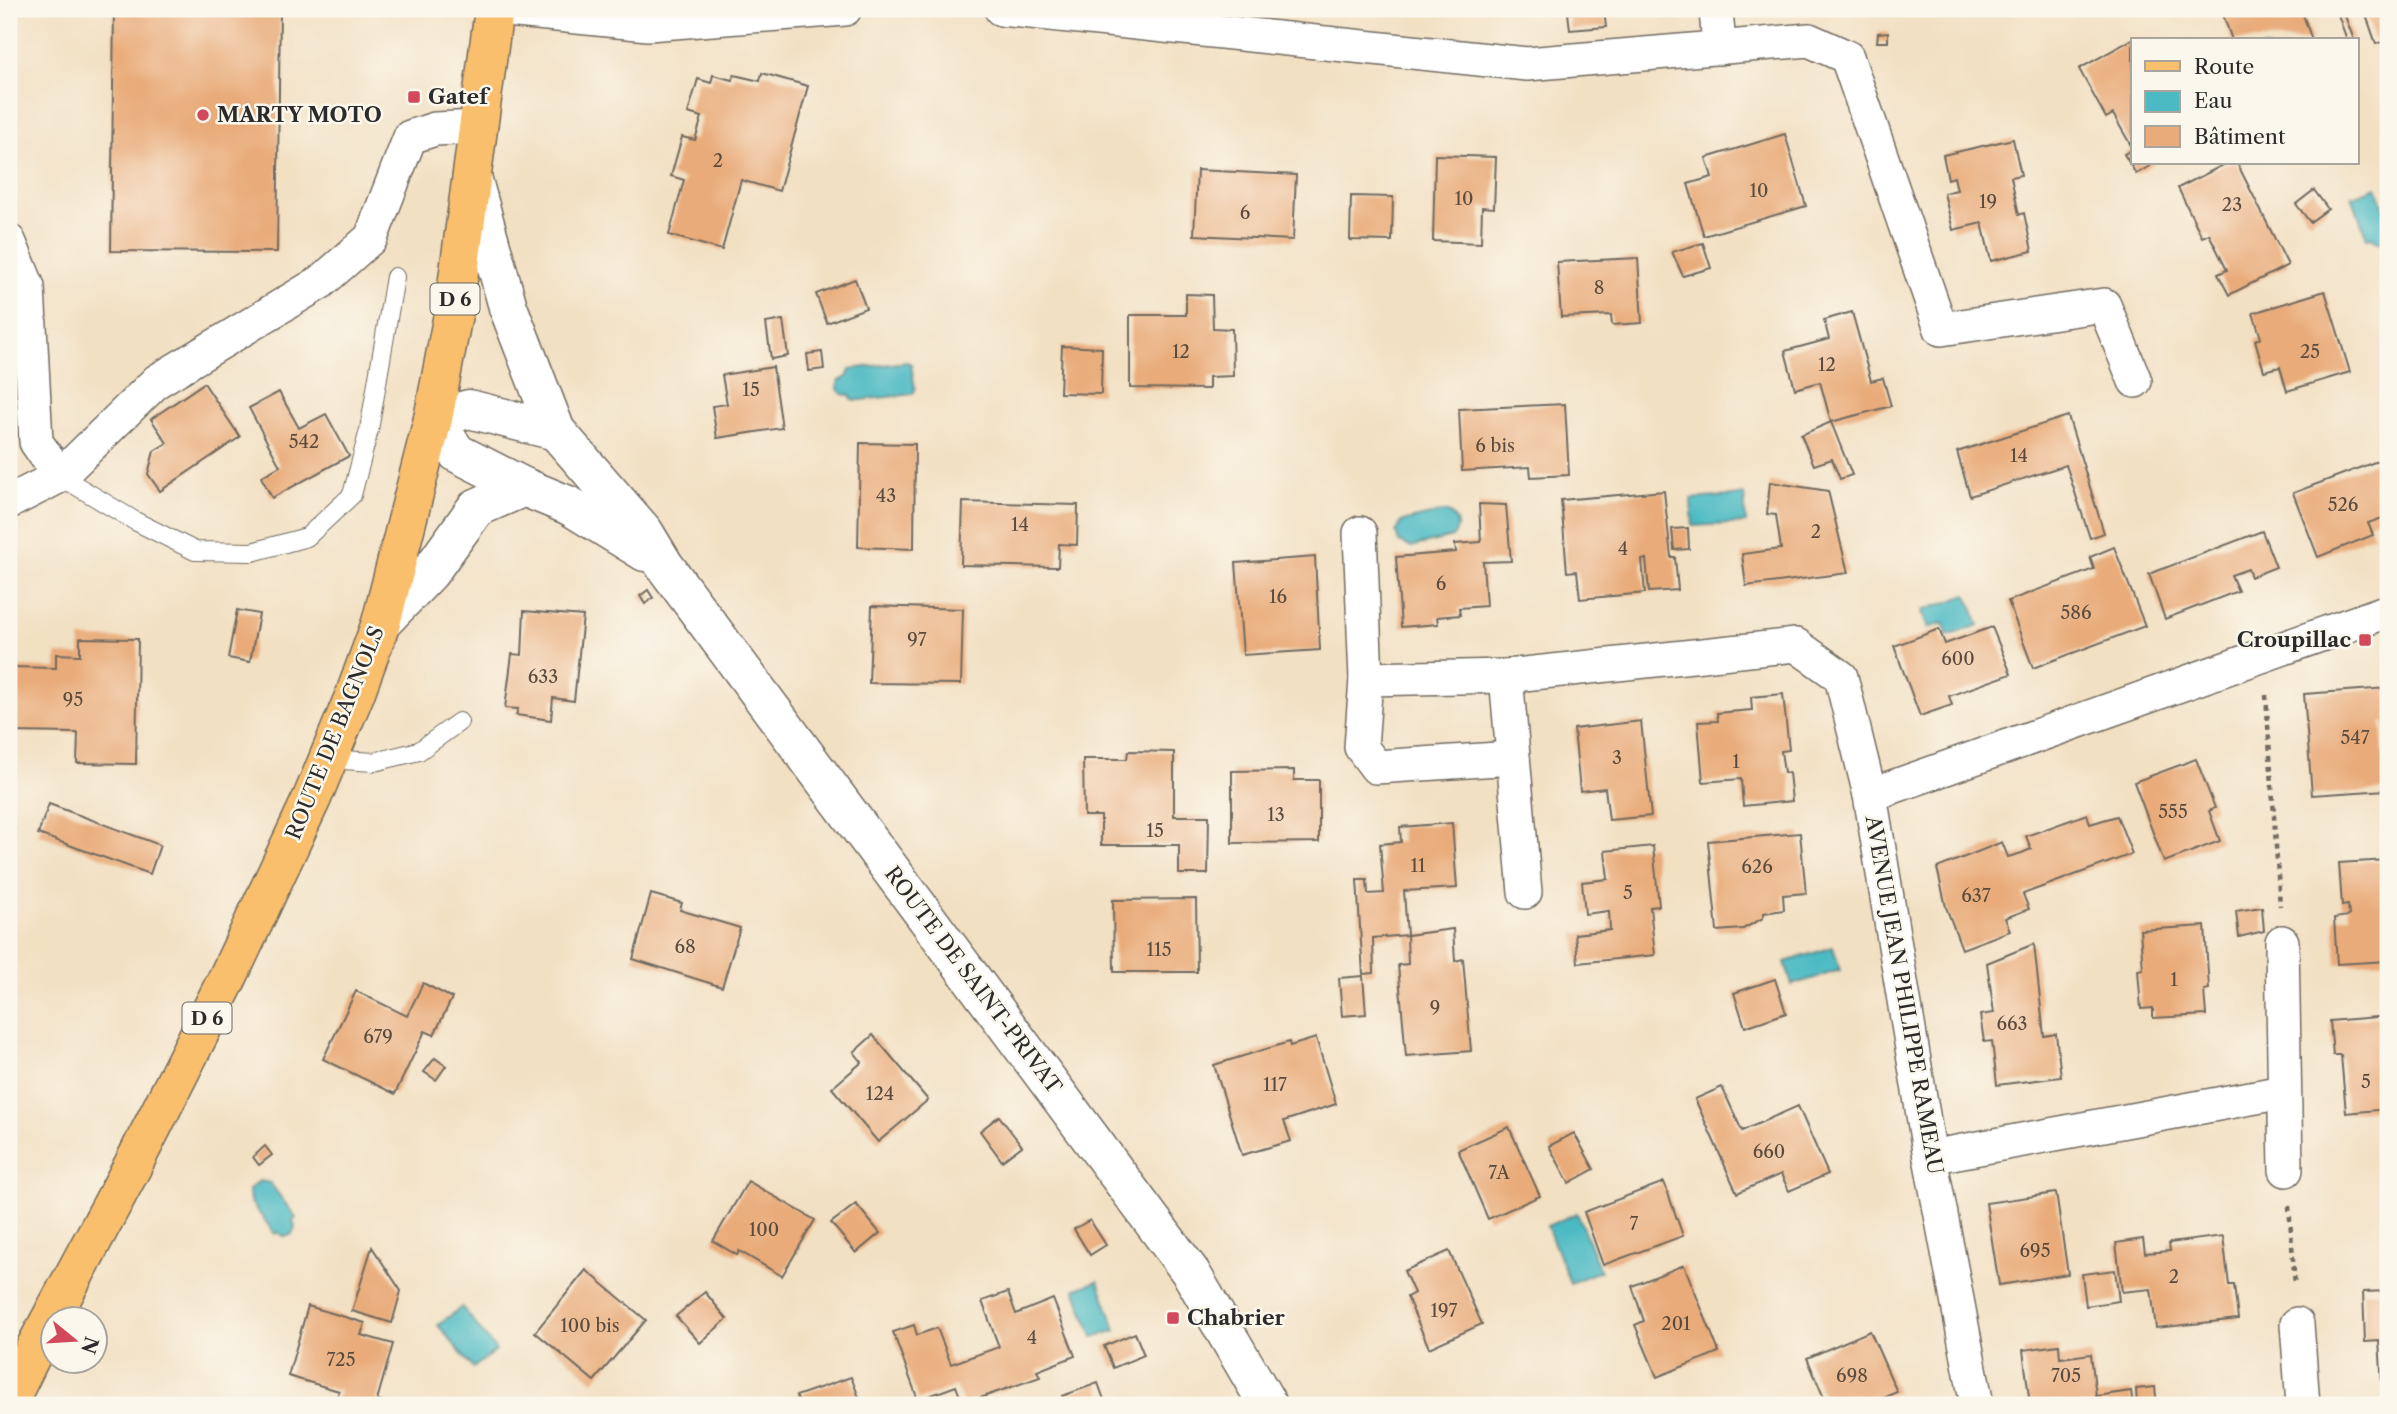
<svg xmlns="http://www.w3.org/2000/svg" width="2397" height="1414" viewBox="0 0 2397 1414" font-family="'Libre Caslon Text',serif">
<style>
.water{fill:#4bbac3;stroke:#3b7277;stroke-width:2}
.building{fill:#e9ab79}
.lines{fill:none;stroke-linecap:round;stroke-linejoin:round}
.service-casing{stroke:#716a60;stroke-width:20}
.minor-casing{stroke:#716a60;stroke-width:36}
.tertiary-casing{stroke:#716a60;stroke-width:41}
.primary-casing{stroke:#716a60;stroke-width:41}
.path{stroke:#716a60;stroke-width:4.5;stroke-dasharray:5 5;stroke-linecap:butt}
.service{stroke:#fff;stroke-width:18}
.minor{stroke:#fff;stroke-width:33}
.tertiary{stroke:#fff;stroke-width:38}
.primary{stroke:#f9bf6d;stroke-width:38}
.poi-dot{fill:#d1495b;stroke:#fbf7ec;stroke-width:2.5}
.labels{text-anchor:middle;stroke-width:5;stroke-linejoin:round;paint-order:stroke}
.number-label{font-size:18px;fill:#5a4b3e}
.shield{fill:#fbf7ec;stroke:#696865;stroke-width:2}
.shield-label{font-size:19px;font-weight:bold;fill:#2b2b2b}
.poi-label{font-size:21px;font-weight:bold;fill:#2b2b2b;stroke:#fbf7ec;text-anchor:start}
.street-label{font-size:21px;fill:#2b2b2b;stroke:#fbf7ec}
</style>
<rect width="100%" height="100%" fill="#fbf7ec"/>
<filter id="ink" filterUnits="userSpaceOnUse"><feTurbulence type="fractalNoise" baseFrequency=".0143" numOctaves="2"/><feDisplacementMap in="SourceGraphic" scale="14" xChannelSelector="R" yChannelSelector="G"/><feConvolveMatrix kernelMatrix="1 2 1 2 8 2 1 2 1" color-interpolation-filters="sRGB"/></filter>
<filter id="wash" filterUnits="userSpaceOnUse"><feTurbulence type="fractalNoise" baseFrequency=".00686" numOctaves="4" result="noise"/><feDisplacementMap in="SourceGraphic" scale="28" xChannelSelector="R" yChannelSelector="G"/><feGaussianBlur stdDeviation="1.57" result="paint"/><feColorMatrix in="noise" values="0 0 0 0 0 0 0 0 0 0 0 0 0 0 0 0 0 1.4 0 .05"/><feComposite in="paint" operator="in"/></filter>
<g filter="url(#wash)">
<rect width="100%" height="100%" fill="#f2e0c3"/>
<g class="water">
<polygon points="2377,187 2388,220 2385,239 2378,242 2372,237 2367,238 2352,196"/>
<polygon points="907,362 911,364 915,390 912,394 853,401 850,395 842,394 838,389 838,382 848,376 850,369"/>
<polygon points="1744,495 1746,523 1693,526 1691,499"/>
<path d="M1443,512L1450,514C1459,521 1459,529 1452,537L1411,547L1399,542L1396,532L1401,522Z"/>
<polygon points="1967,595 1979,625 1948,636 1943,623 1928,628 1922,611"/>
<polygon points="1833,947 1840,970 1792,985 1785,962"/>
<polygon points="259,1181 270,1183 296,1218 293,1220 295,1228 291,1235 285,1237 278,1232 275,1234 250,1201 249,1190"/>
<polygon points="1577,1213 1600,1271 1570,1283 1547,1226"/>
<polygon points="1098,1281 1116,1330 1093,1337 1075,1289"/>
<polygon points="462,1307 496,1350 473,1368 438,1325"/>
</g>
<g id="blocks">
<g class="building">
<polygon points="114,9 280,9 277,252 111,251"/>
<polygon points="2221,9 2301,9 2312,40 2232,40"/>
<polygon points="2336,9 2354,9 2344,13 2354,40 2347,40"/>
<polygon points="2364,9 2388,9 2388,40 2376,44"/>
<polygon points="1604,10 1606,27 1570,30 1568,13"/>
<polygon points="1888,32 1888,42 1877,42 1878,33"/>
<polygon points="2133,39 2133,163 2155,163 2136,174 2124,154 2133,149 2113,114 2106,118 2079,69"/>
<polygon points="762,73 808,86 779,191 741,180 722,250 669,235 684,180 671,176 682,137 695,140 702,117 688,113 698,79 711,83 713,75 732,80 734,75 760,81"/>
<polygon points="1785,134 1806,206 1704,236 1688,184 1712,177 1706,158"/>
<polygon points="2013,139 2021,175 2011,177 2019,215 2024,213 2032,251 1991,261 1982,223 1953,230 1944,193 1957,190 1954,177 1948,179 1943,155"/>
<polygon points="1435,155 1496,157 1494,208 1482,207 1481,243 1433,241"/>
<polygon points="2227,163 2237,163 2288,265 2229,295 2218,274 2227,270 2209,234 2202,237 2178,188"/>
<polygon points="1197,170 1296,175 1293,240 1194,235"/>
<polygon points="2314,190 2328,209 2310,222 2296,204"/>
<polygon points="1351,196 1393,197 1392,241 1350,240"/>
<polygon points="1703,243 1711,268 1683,276 1672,252"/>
<polygon points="1638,258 1642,323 1612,325 1611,315 1561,317 1557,262"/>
<polygon points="855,279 866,308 827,323 816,294"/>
<polygon points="2325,291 2350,372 2287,391 2280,367 2264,371 2255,340 2261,338 2253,313"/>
<polygon points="1186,294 1212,295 1213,328 1232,329 1233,376 1209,377 1209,389 1130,388 1130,315 1186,315"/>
<polygon points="1852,312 1871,381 1883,378 1891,406 1831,422 1820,382 1795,389 1785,351 1829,339 1824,320"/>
<polygon points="783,320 788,356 771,359 766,323"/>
<polygon points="1062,346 1102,348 1101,394 1060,393"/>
<polygon points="822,352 824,369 809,371 807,354"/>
<polygon points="773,367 782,428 717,438 712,406 727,404 722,375"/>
<polygon points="204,383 240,437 160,491 148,474 154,451 167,443 151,419"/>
<polygon points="279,392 299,428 326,414 349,456 272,498 261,477 280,466 249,408"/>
<polygon points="1565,404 1569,475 1531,477 1530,467 1462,471 1459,409"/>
<polygon points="2068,416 2104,533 2090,538 2066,465 1970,496 1957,452"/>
<polygon points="1831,422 1852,475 1840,479 1832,459 1814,465 1801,435"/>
<polygon points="860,443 915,444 914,549 858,547"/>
<polygon points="2388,457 2388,516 2368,523 2373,535 2318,557 2293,493"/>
<polygon points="1770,482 1828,491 1848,573 1746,586 1742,554 1781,549 1776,515 1767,514"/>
<polygon points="1664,491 1671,557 1675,557 1678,590 1649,592 1646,559 1642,560 1645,593 1580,599 1577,571 1567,572 1561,500"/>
<polygon points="963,502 1078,505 1077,545 1059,544 1058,567 961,565"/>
<polygon points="1479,504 1506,505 1511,561 1483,562 1486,606 1459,608 1460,615 1437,617 1438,624 1401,627 1396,557 1456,552 1455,544 1481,542"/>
<polygon points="1688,528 1689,549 1674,550 1672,529"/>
<polygon points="2262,531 2276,567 2251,577 2248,569 2231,575 2238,591 2165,619 2149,574"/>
<polygon points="2114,547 2145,626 2033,668 2008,601 2094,569 2090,557"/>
<polygon points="1315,557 1320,650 1243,655 1236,563"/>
<polygon points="648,590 653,598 645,604 640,596"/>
<polygon points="872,606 963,609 961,684 869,683"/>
<polygon points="237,610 259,614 250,662 228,658"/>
<polygon points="524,611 583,616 574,701 553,698 551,720 516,715 518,709 505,708 512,654 522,655"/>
<polygon points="1992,627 2011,674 1949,696 1952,705 1920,716 1894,646 1939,629 1945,644"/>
<polygon points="80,638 138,639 136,764 77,763 78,733 9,732 9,667 56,668 56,654 80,655"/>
<polygon points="2388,688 2388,737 2386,737 2385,722 2381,723 2386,790 2312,795 2304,694"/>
<polygon points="1783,694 1789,750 1781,751 1784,773 1789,773 1792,801 1743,806 1741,779 1703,782 1698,722 1718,721 1717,713 1752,710 1751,697"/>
<polygon points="1641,721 1651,816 1609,820 1605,788 1580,791 1574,729"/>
<polygon points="1128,751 1174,752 1174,816 1209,816 1208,874 1179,874 1179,845 1101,845 1101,816 1084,816 1083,759 1127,759"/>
<polygon points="2196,759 2215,808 2209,811 2220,841 2164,862 2134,782"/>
<polygon points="1294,770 1294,780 1319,780 1319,842 1232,843 1232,771"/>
<polygon points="49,804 160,845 150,874 38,834"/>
<polygon points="2087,814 2090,824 2117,816 2132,854 2023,894 2029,909 2005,918 2010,931 1962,949 1946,907 1937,868 2002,842 2008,857 2022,853 2031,849 2026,836"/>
<polygon points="1452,823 1457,888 1404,891 1407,935 1453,929 1455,961 1463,959 1471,1051 1406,1056 1398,965 1408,964 1407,935 1373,938 1374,973 1363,974 1357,880 1367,880 1368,894 1384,893 1380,844 1401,842 1400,827"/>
<polygon points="9,827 15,829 10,856 9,856"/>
<polygon points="1800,833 1806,893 1783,895 1784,910 1764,913 1763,918 1743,929 1717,931 1708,841"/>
<polygon points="1653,846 1659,906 1650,907 1655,955 1578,963 1575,934 1610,930 1609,911 1585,914 1582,882 1608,879 1605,851"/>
<polygon points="2388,860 2388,961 2337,964 2334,918 2349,916 2348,905 2342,906 2339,863"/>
<polygon points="651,894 682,903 680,910 740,928 722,987 633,959"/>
<polygon points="1196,899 1197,972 1114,972 1113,900"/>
<polygon points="2262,907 2264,931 2239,937 2236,911"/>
<polygon points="2205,926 2209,989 2204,990 2206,1015 2153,1018 2153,1008 2141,1009 2138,970 2143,969 2140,930"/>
<polygon points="2034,944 2044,1036 2056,1034 2061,1077 1997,1085 1992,1041 1984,1042 1980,1015 1994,1013 1987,963"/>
<polygon points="1363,976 1366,1014 1342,1016 1339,978"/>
<polygon points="1775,979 1786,1013 1745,1027 1734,993"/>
<polygon points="423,983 452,998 434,1035 425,1031 395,1094 323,1059 356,991 407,1016"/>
<polygon points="2388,1016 2388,1109 2346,1113 2341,1055 2333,1055 2330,1021"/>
<polygon points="873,1035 928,1100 878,1142 832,1088 862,1062 854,1052"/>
<polygon points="1316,1038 1336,1104 1284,1121 1291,1141 1242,1155 1214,1065 1289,1042 1290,1046"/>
<polygon points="435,1058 446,1066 436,1080 424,1072"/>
<polygon points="1722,1087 1742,1131 1798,1106 1828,1174 1789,1191 1781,1174 1737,1193 1695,1099"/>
<polygon points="999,1116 1022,1146 1002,1161 980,1131"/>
<polygon points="1509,1127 1540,1196 1488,1219 1458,1150"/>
<polygon points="1574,1133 1594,1169 1569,1183 1549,1146"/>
<polygon points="265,1146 272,1155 259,1165 253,1157"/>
<polygon points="748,1181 815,1220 782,1276 739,1251 737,1255 713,1241"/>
<polygon points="1664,1182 1683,1236 1603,1265 1584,1212"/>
<polygon points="2056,1193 2068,1274 1999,1285 1986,1203"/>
<polygon points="856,1204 880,1233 856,1253 831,1223"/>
<polygon points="1090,1220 1106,1245 1090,1255 1074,1229"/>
<polygon points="2223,1236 2229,1285 2234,1285 2238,1319 2156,1328 2151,1289 2122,1292 2116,1243 2143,1239 2145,1253 2170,1251 2169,1243"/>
<polygon points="372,1247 401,1291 392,1323 352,1311"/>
<polygon points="1449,1251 1482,1324 1429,1348 1407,1297 1414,1293 1404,1271"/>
<polygon points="1684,1265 1719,1352 1657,1377 1635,1325 1644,1321 1632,1286"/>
<polygon points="586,1270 646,1320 594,1381 535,1332"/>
<polygon points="2115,1270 2119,1301 2086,1306 2082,1274"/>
<polygon points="2388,1291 2388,1386 2382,1386 2379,1341 2365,1342 2363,1292"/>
<polygon points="705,1292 727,1319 700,1343 676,1316"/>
<polygon points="1008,1292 1016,1314 1053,1299 1075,1356 1037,1371 1040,1377 963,1404 956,1386 918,1400 893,1332 914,1325 917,1335 937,1328 951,1364 999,1347 982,1301"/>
<polygon points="308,1306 365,1323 361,1335 393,1344 377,1400 396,1405 335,1405 339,1391 288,1376"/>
<polygon points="1870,1331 1897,1392 1865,1405 1827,1405 1807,1358"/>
<polygon points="1135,1333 1144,1355 1113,1368 1104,1346"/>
<polygon points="2059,1345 2060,1358 2091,1354 2096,1396 2131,1391 2133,1405 2030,1405 2023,1350"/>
<polygon points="851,1377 862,1405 800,1405 796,1396"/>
<polygon points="1098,1383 1106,1405 1066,1405 1062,1396"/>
<polygon points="2155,1387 2157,1405 2137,1405 2136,1389"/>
</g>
</g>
</g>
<g filter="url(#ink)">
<use href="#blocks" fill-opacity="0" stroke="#716a60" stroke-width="2"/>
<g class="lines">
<defs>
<g id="service">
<polyline points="60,476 135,521 195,551 252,552 307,537 352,495 369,430 395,277"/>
<polyline points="328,759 374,762 419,751 459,722"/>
</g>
<g id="minor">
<polyline points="496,9 648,24 845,9"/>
<polyline points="1001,9 1527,64 1809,40 1847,57 1941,329 2104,305 2135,381"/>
<polyline points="1716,9 1719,48"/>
<polyline points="9,241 28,287 36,442 60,476"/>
<polyline points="9,502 60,476 157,381 321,282 371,238 410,137 435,129 479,127"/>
<polyline points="1360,533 1366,679"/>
<polyline points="1506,676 1366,679 1361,747 1376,767 1513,758"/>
<polyline points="1525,892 1506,676 1796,645 1841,677 1870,795"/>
<polyline points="2282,942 2286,1170"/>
<polyline points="1930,1157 2283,1092"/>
<polyline points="2297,1324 2303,1405"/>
<polyline points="1977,1405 1930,1157 1870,795 2388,611"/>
</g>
<g id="tertiary">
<polyline points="472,177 508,307 556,431 644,532 664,565 1191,1273 1268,1405"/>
<polyline points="556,431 469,409 433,419 457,453 524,487 570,506 645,552"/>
<polyline points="381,623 430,572 476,508 524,487"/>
</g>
<polyline id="primary" points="9,1401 35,1348 132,1167 227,979 312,798 355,694 381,623 433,419 454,309 494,9"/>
</defs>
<use href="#service" class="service-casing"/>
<use href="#minor" class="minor-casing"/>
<use href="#tertiary" class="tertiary-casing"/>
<use href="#primary" class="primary-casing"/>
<g class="path">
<polyline points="2266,695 2280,906"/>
<polyline points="2289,1206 2295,1285"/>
</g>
<use href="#service" class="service"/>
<use href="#minor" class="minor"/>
<use href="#tertiary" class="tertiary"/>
<use href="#primary" class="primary"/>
</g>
</g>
<g class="poi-dot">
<rect x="407" y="90" width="14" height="14" rx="3.5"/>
<circle cx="203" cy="115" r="7"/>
<rect x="2358" y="633" width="14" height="14" rx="3.5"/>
<rect x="1166" y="1311" width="14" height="14" rx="3.5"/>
</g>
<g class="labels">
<g class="number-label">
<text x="718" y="167">2</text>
<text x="1759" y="197">10</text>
<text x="1464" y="205">10</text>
<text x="1988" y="208">19</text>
<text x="2232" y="211">23</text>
<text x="1245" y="219">6</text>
<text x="1599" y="294">8</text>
<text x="1181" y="358">12</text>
<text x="2310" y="358">25</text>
<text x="1827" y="371">12</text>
<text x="751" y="396">15</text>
<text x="304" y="448">542</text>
<text x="1495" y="452">6 bis</text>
<text x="2019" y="462">14</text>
<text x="886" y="502">43</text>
<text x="2343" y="511">526</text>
<text x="1020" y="531">14</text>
<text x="1816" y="538">2</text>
<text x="1623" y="555">4</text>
<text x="1441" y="590">6</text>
<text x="1278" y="603">16</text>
<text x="2076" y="619">586</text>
<text x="917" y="646">97</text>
<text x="1958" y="665">600</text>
<text x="543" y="683">633</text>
<text x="73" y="706">95</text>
<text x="2355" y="744">547</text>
<text x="1617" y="764">3</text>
<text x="1736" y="768">1</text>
<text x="2173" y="818">555</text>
<text x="1276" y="821">13</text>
<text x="1155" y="837">15</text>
<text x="1418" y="872">11</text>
<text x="1757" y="873">626</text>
<text x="1628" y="899">5</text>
<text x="1976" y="902">637</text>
<text x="685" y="953">68</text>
<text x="1159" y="956">115</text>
<text x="2174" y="986">1</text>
<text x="1435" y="1014">9</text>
<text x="2012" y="1030">663</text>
<text x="378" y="1043">679</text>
<text x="2366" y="1088">5</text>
<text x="1275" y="1091">117</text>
<text x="880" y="1100">124</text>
<text x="1769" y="1158">660</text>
<text x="1499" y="1179">7A</text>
<text x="1634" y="1230">7</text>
<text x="764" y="1236">100</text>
<text x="2035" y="1257">695</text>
<text x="2174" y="1283">2</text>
<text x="1444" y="1317">197</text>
<text x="1676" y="1330">201</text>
<text x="590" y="1332">100 bis</text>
<text x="1032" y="1344">4</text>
<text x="341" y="1366">725</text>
<text x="1852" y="1382">698</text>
<text x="2066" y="1382">705</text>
</g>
<g class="shield">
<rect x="430.5" y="283.5" width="49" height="31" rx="5"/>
<rect x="182.5" y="1002.5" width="49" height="31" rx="5"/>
</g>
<g class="shield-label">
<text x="455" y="306">D 6</text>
<text x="207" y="1025">D 6</text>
</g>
<g class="poi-label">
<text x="428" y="104">Gatef</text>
<text x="217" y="122">MARTY MOTO</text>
<text x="2351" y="647" text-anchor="end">Croupillac</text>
<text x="1187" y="1325">Chabrier</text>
</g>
<g class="street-label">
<text transform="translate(335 733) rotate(-68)" y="7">ROUTE DE BAGNOLS</text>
<text transform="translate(973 980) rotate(53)" y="7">ROUTE DE SAINT-PRIVAT</text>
<text transform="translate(1904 995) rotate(80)" y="7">AVENUE JEAN PHILIPPE RAMEAU</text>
</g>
</g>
<rect width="2397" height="1414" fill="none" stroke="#fbf7ec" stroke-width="35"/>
<rect x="2131" y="38" width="228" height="126" fill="#fbf7ec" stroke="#a8a59f" stroke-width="2"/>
<rect x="2145" y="61" width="35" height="10" fill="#f9bf6d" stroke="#a8a59f" stroke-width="2"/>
<text x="2194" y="74" font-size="21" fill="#2b2b2b">Route</text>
<rect x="2145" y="91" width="35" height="21" fill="#4bbac3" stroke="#a8a59f" stroke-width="2"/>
<text x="2194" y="108" font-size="21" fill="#2b2b2b">Eau</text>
<rect x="2145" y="126" width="35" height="21" fill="#e9ab79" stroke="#a8a59f" stroke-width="2"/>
<text x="2194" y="144" font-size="21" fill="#2b2b2b">Bâtiment</text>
<g transform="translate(74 1340) rotate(108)"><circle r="33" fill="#fbf7ec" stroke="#a8a59f" stroke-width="2"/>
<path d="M0-5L12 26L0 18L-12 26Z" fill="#d1495b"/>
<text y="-10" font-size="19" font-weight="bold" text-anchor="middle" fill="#2b2b2b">N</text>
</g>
</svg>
